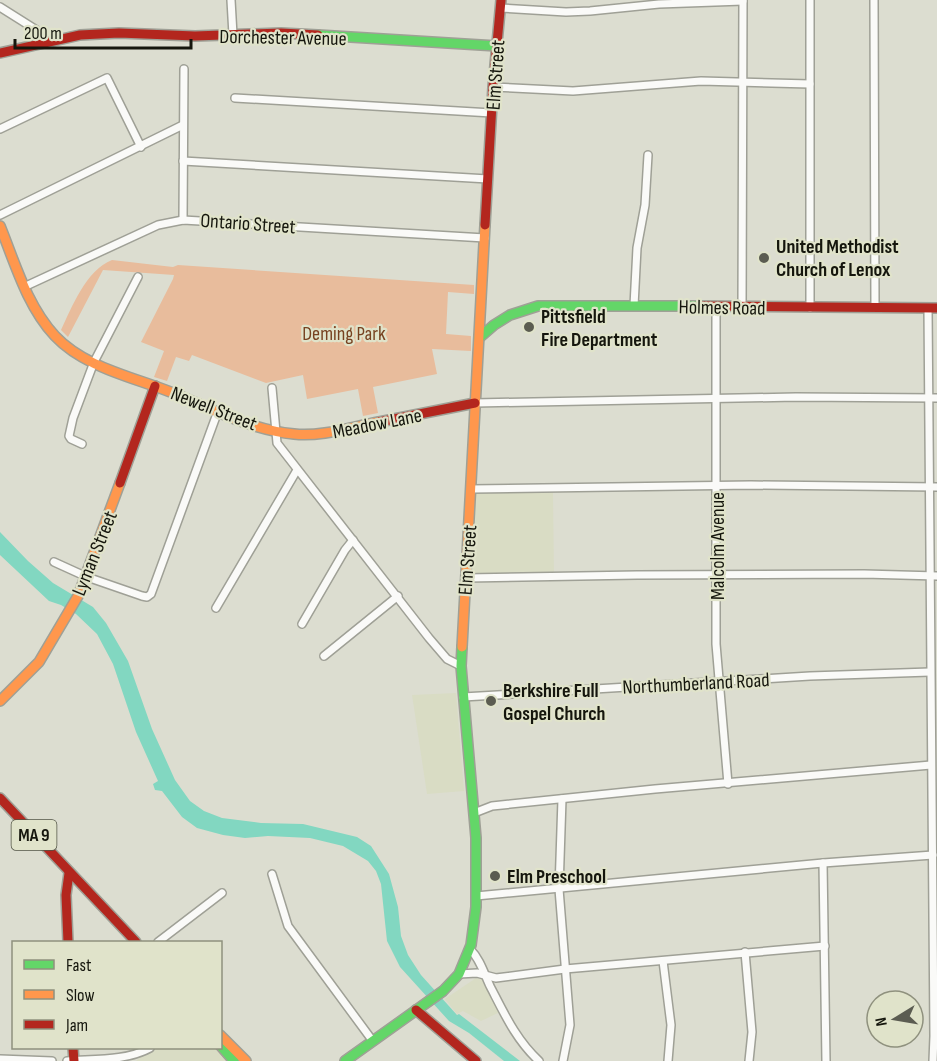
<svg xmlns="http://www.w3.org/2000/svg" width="937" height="1061" viewBox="0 0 937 1061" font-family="'Sofia Sans Condensed',sans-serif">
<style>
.built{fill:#d9dcc4}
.green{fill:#e8bc9c}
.water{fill:#82d7c1}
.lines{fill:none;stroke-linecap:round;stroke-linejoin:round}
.street-casing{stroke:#9fa096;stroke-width:10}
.fast-casing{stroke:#9fa096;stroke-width:12}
.slow-casing{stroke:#9fa096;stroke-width:12}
.jam-casing{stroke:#9fa096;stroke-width:12}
.street{stroke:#fafaf8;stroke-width:7}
.fast{stroke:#63d668;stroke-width:9}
.slow{stroke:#ff974d;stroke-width:9}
.jam{stroke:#b3261e;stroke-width:9}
.poi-dot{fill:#5b5c51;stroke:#e0e3ca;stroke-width:2}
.labels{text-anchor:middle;stroke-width:4.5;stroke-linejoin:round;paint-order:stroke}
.shield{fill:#e0e3ca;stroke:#525446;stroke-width:1.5}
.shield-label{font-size:18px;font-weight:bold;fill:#15160d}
.street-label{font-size:20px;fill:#15160d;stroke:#e0e3ca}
.poi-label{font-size:20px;font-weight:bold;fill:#15160d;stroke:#e0e3ca;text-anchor:start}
.park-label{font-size:20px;fill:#774220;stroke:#e0e3ca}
</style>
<rect width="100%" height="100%" fill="#dcddd0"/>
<g class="built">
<polygon points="553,490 554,573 470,575 474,492"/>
<polygon points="456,693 464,791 427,794 412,695"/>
<polygon points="476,978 483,979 500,1012 481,1021 463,1011 457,1014 445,999"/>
<polygon points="153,1048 219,1048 230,1061 136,1061"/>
</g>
<path class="green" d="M112,260L173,267L178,265L474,285V294L448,292L446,334L471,336V351L432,349L437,374L373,387L378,413L363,416L358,389L307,399L303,375L266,383L192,355L189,361L176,357L167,381L154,377L164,351L141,342L173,279L174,275L103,270L68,337L61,330C72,307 86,270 112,260Z"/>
<polygon class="water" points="0,532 28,561 53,583 93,607 106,623 128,661 152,729 175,780 190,801 204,811 222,818 261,823 303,824 357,837 371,846 389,874 398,907 401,936 408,955 421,975 457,1015 459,1014 520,1061 504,1061 469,1033 449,1021 400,967 387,941 381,884 376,871 368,861 343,846 310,838 268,836 245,838 223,835 197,828 182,817 162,791 155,790 153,784 158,781 136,732 113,664 97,634 76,614 61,605 49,601 0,555"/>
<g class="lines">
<defs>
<g id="street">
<polyline points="231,0 233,35"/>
<polyline points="810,0 810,308"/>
<polyline points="874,0 875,308"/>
<polyline points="0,7 38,31 41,34 44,43"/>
<polyline points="500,8 566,12 590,11 659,4 743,1"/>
<polyline points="493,87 573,91 701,81 810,84"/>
<polyline points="235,98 492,113"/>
<polyline points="0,129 107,78 141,147"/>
<polyline points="183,161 488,179"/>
<polyline points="0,215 183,125"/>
<polyline points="183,220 184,69"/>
<polyline points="26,286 158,225 183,220 485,238"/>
<polyline points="634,306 637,248 645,205 648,155"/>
<polyline points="716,307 716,644 728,784"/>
<polyline points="742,308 743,0"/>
<polyline points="928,308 934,1036 933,1061"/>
<polyline points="272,388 277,443 429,638 447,659 461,666"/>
<polyline points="475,403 796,397 937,398"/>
<polyline points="82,444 71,439 69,436 73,418 94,362 138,277"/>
<polyline points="471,489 751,485 937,487"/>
<polyline points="54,562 87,577 142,596 147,597 151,594 218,411"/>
<polyline points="466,578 637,575 864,574 937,576"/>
<polyline points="216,608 297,470"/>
<polyline points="302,624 345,550 353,540"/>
<polyline points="324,656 398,596"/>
<polyline points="463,697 810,676 930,672"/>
<polyline points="562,799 559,889 570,1025 563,1061"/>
<polyline points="474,813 492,806 655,789 931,765"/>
<polyline points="823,863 826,1061"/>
<polyline points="272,874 288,926 372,1040"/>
<polyline points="476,896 823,863 933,855"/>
<polyline points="158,942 222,893"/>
<path d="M470,949C480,959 484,973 490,986C504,1013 516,1040 539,1061"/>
<polyline points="745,952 752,1032 749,1061"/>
<polyline points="663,961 671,1025 668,1061"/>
<polyline points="459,974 477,973 496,978 565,969 825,946"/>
<polyline points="0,1059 52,1061"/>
<path d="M67,1061C95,1059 126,1061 150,1048"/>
</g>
<g id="fast">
<polyline points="318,35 497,46"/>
<polyline points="479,338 494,325 510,315 538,306 698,306"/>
<polyline points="220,1045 234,1061"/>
<polyline points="345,1061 443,991 459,974 471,945 476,907 476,838 461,666 462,647"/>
</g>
<g id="slow">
<path d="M0,226C15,263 27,306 55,336C85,368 134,377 173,393C212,409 251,430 294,434C322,437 351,427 379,422"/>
<polyline points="462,647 485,225"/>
<polyline points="0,701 39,662 78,596 120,483"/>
<polyline points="220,1035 246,1061"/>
</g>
<g id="jam">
<polyline points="0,53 80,35 119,33 195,36 281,33 318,35"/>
<polyline points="485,225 493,87 501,0"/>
<polyline points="698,306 937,308"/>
<polyline points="379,422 475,403"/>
<polyline points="120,483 155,386"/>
<polyline points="0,798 136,942"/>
<polyline points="68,942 66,895 69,873"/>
<polyline points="416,1010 476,1061"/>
<polyline points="73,1048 74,1061"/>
</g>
</defs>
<use href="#street" class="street-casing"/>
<use href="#fast" class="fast-casing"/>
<use href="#slow" class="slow-casing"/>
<use href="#jam" class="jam-casing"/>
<use href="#street" class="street"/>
<use href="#fast" class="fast"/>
<use href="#slow" class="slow"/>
<use href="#jam" class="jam"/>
</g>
<g class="poi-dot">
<circle cx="764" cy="258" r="6"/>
<circle cx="529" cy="327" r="6"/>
<circle cx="491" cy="701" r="6"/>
<circle cx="495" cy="876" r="6"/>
</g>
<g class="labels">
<rect class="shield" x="11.5" y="820" width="45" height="30" rx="4.5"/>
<g class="shield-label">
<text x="34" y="841">MA 9</text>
</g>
<g class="street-label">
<text transform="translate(283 37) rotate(1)" y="7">Dorchester Avenue</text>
<text transform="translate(495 75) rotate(-86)" y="7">Elm Street</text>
<text transform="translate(248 223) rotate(4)" y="7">Ontario Street</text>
<text transform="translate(722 307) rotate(1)" y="7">Holmes Road</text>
<text transform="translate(214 408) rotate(21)" y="7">Newell Street</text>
<text transform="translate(377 423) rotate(-11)" y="7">Meadow Lane</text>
<text transform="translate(717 546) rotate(-90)" y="7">Malcolm Avenue</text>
<text transform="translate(94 553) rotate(-68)" y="7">Lyman Street</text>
<text transform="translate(467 560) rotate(-86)" y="7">Elm Street</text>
<text transform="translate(696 683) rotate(-3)" y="7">Northumberland Road</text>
</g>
<g class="poi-label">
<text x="776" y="253">United Methodist<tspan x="776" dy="23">Church of Lenox</tspan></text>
<text x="541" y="323">Pittsfield<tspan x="541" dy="23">Fire Department</tspan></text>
<text x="503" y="697">Berkshire Full<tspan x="503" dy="23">Gospel Church</tspan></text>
<text x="507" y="883">Elm Preschool</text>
</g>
<g class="park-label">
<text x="344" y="340">Deming Park</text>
</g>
</g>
<rect x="12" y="941" width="210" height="108" fill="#e0e3ca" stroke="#8f917e" stroke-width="1.5"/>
<rect x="24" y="960" width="30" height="9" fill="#63d668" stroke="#8f917e" stroke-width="1.5"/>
<text x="66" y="971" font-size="18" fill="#15160d">Fast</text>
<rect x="24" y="990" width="30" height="9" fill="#ff974d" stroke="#8f917e" stroke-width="1.5"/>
<text x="66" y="1001" font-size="18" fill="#15160d">Slow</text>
<rect x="24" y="1020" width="30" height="9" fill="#b3261e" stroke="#8f917e" stroke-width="1.5"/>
<text x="66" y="1031" font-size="18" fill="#15160d">Jam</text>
<g transform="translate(895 1019) rotate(259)"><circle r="28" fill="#e0e3ca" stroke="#8f917e" stroke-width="1.5"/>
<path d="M0-4.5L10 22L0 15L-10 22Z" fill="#5b5c51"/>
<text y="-9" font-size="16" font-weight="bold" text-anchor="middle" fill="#15160d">N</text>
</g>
<path d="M15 39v9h176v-9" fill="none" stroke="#15160d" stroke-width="3"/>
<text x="24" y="39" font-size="18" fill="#15160d" stroke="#e0e3ca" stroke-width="4.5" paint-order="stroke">200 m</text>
</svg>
